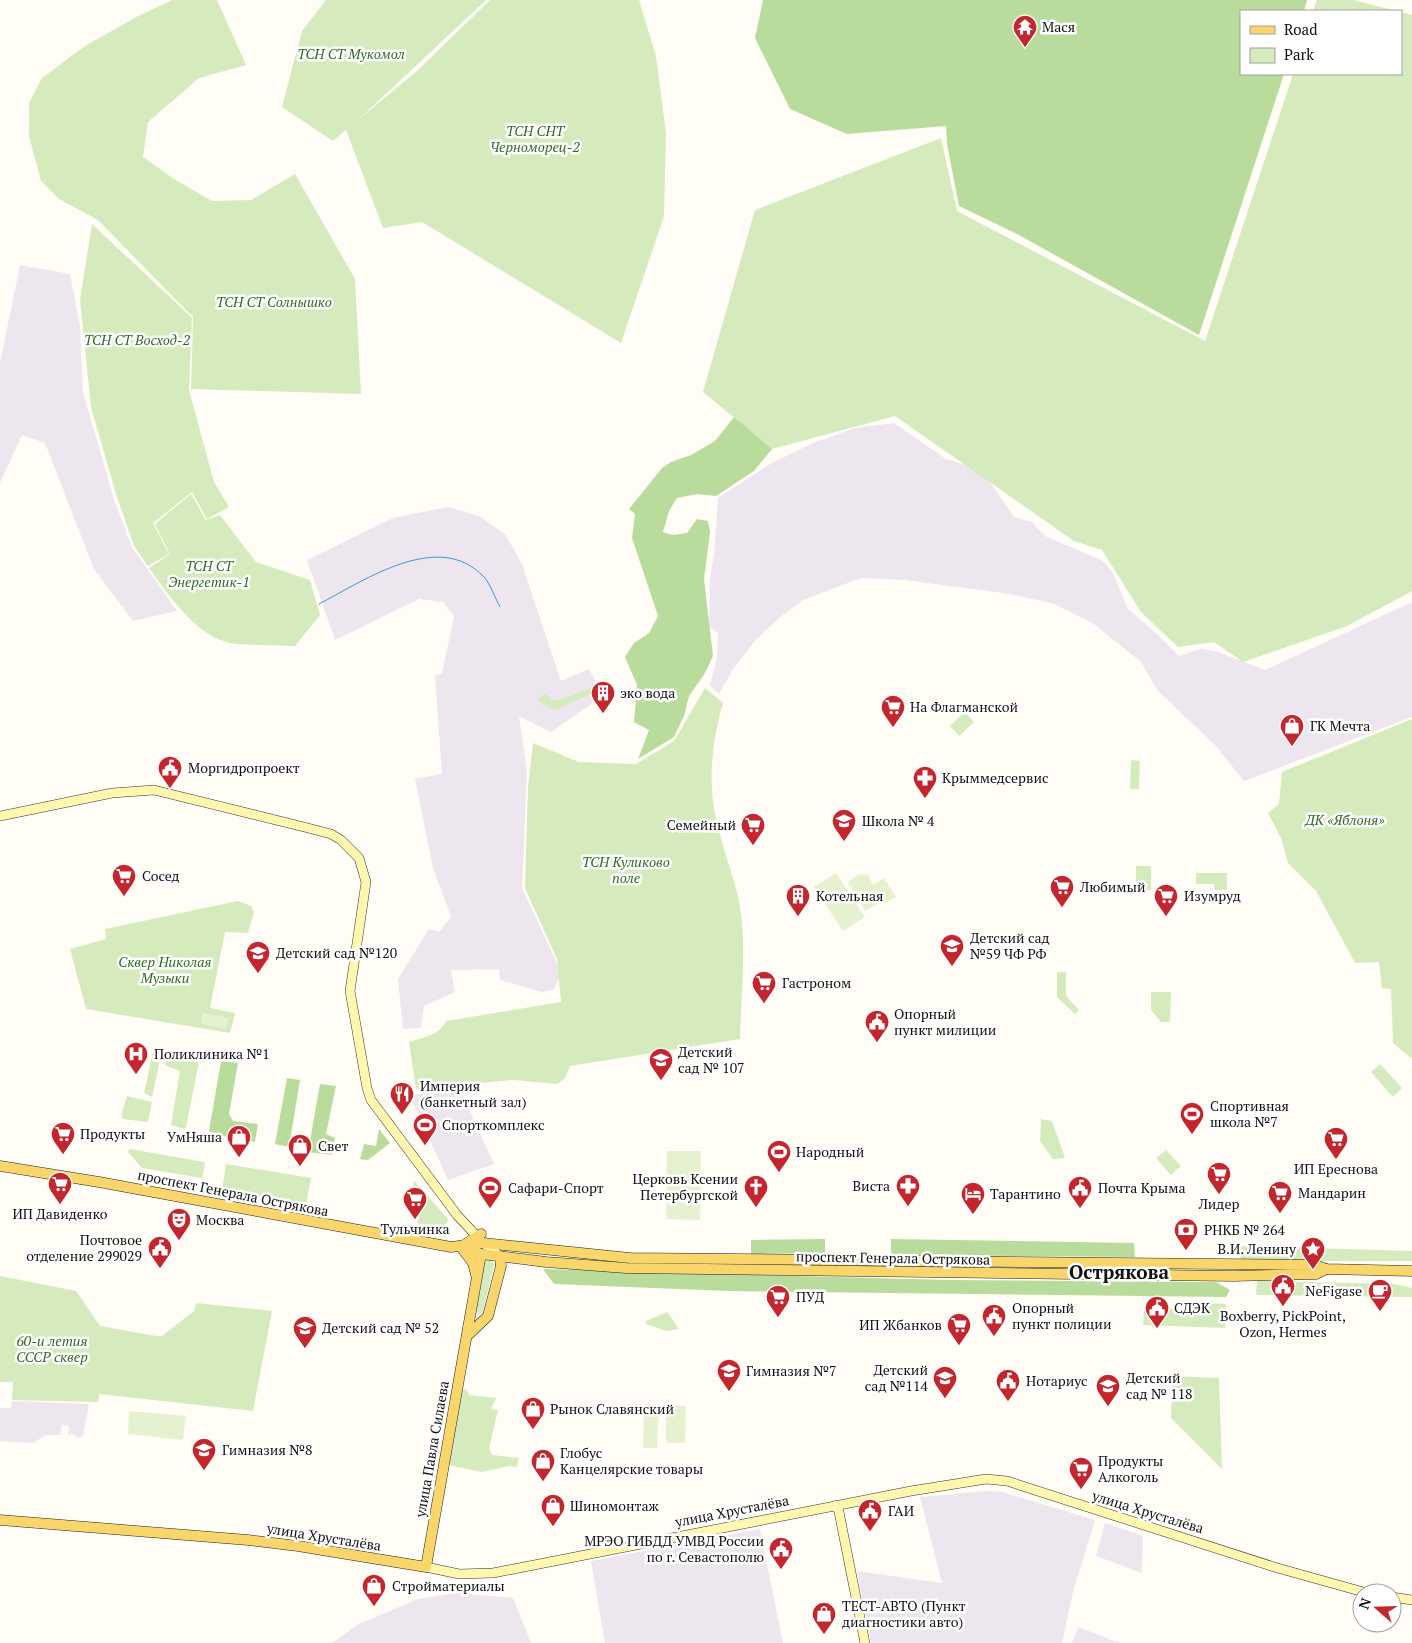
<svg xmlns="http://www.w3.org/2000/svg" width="1412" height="1643" viewBox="0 0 1412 1643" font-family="'PT Serif',serif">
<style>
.industrial{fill:#eee6ef}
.green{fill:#d5ebbd}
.forest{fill:#b9dc9c}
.pitch{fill:#e6f2cf}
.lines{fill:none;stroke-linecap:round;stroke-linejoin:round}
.stream{stroke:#3f96cf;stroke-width:1}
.secondary-casing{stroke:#333;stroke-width:10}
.primary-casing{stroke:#222;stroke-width:11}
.secondary{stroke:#fff6b0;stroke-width:9}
.primary{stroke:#f9d66b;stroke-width:10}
.labels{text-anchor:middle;stroke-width:5;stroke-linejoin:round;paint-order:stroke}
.poi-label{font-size:14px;fill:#111;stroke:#fff;text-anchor:start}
.park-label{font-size:14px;font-style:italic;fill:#2f6b1f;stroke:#fff}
.street-label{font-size:14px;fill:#111;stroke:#fff}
.district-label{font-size:19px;font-weight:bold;fill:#111;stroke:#fff}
</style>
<rect width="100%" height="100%" fill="#fffdf5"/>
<g class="industrial">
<polygon points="20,265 70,274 80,326 83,392 115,503 132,547 177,611 133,621 94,569 45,443 22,435 0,483 0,363"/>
<polygon points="894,423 946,459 973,467 990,482 1014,517 1032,522 1045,536 1103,561 1113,573 1128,609 1156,633 1179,656 1200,649 1215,651 1265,670 1412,602 1412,717 1244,781 1215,745 1157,690 1141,662 1094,624 1055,604 1010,594 905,580 861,578 803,600 779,618 754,642 732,671 719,694 710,685 717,658 718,633 709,627 710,578 714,556 718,498 770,464 813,443 855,428"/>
<polygon points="448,507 479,516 505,534 522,564 561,681 589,669 603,696 551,732 519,716 527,772 522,888 562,974 553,990 541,992 500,980 499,969 451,970 455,992 424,1006 421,1028 403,1029 398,979 429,929 439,932 451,917 433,868 415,779 442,774 435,676 442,673 454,616 443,602 419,599 335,640 307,560 393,518"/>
<polygon points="458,1085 494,1164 448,1180 410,1096"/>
<polygon points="12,1401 89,1404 83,1436 78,1438 71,1433 68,1436 69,1426 62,1425 60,1435 46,1435 33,1443 0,1441 0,1408 11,1408"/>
<polygon points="988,1491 1002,1492 1095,1520 1073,1592 1062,1643 871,1643 857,1571 942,1583 920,1497"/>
<polygon points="1105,1523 1143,1536 1142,1573 1096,1556"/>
<polygon points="760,1529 783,1643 605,1643 591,1561"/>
<polygon points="457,1593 513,1598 531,1643 332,1643 359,1624 418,1599"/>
<polygon points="1078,1627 1120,1643 1072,1643"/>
</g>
<g class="green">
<polygon points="172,0 217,0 246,65 199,78 148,122 143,157 174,179 212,201 251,200 295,174 355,279 361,394 191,389 193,317 98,220 59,199 41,181 29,136 29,103 42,78 85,46 138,16"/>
<polygon points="326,0 486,0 358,120 417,71 490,0 639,0 656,56 666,133 664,216 621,343 422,222 383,228 346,130 333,141 282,107 302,31"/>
<polygon points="1317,0 1354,0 1396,11 1313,11"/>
<polygon points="1401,12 1412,15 1412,591 1347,626 1243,662 1214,642 1178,647 1141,612 1102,550 1074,541 895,416 772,449 703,392 755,210 941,138 957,211 1205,341 1293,74 1401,74"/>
<polygon points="92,224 192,318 189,390 214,482 229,507 207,519 192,492 153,523 169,554 148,566 134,546 116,494 91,407 80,300"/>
<path d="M191,494L206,520L220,515L256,562L310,580L320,615L295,646C278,645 241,646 226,642C195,634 166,592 149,568L170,554L155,524Z"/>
<polygon points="591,688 593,693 555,710 547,707 538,699 545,693 551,700 559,700"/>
<path d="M705,688L723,703C710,747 707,791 720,835C727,862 737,885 741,913C746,954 741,998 740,1039L570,1066L565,1078L557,1084L514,1080L416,1089L409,1042C423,1037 439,1036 446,1021L561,1002L557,959L525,888L528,788L533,743L579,762L636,764L674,741Z"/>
<polygon points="965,712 974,722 959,736 950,726"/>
<polygon points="1412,719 1412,1059 1393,1043 1391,989 1382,988 1379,962 1355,963 1316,891 1288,863 1281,838 1268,813 1279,804 1282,772"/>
<polygon points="1131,760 1140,761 1139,789 1130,789"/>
<rect x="1136" y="866" width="15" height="24"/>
<polygon points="1196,873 1227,873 1227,890 1215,890 1214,884 1196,884"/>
<polygon points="238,901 251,906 254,912 248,933 225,932 210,1008 235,1013 230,1033 86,1009 70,949 106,939 105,929"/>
<polygon points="1057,972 1066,972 1066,996 1079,1010 1075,1014 1057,997"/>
<polygon points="1151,992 1171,992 1170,1022 1161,1022 1151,1010"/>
<polygon points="153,1052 161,1055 152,1097 144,1093"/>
<polygon points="168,1055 199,1062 186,1127 184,1129 171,1125 180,1071 165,1065"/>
<polygon points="1380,1064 1402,1088 1393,1097 1371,1072"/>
<polygon points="127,1096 152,1102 148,1122 123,1119 121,1116"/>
<polygon points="1041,1119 1052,1121 1065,1158 1053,1159 1040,1141"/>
<polygon points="130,1149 204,1162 205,1165 202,1178 142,1168 128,1152"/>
<polygon points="1166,1150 1181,1166 1171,1175 1156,1158"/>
<polygon points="226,1164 311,1178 306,1205 222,1190"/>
<polygon points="414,1181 448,1219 445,1229 417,1223 420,1217 410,1213"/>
<polygon points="1241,1246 1412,1251 1412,1261 1240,1261"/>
<polygon points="487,1260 493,1262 494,1265 483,1311 479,1315 476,1310 483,1264"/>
<polygon points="0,1276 76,1291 100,1326 156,1336 162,1336 194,1311 196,1303 272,1311 253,1411 99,1394 98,1402 12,1400 13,1382 0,1382"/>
<polygon points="1257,1281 1395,1284 1412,1288 1412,1297 1256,1295"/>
<polygon points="1196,1303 1226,1304 1225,1328 1143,1325 1144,1308 1196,1309"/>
<polygon points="667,1312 679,1329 667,1331 646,1324 646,1321"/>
<polygon points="1172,1376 1219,1378 1222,1469 1171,1418"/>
<polygon points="466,1389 469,1395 496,1398 491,1409 498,1410 489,1448 492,1455 519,1458 517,1467 509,1466 482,1472 452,1466 449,1463 461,1391"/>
</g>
<g class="forest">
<polygon points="763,0 1307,0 1304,11 1241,11 1241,74 1284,74 1199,335 1017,234 959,206 947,144 946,126 847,134 790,109 755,38"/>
<polygon points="734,417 772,449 754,471 716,496 697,494 677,498 669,511 663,532 673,535 687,533 697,519 708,521 710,532 704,579 713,656 705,673 689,696 684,716 674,737 638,759 649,730 634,722 637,685 625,657 634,643 649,633 658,616 632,538 635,514 629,509 662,468 671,462 691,455 715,441"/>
<polygon points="221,1061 238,1063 229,1114 233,1121 258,1124 255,1142 213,1134 209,1131"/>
<polygon points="287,1078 300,1080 289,1147 275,1144"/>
<polygon points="320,1084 336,1086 326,1134 335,1138 332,1155 308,1152"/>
<polygon points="379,1129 390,1143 368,1160 360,1159 364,1144 376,1146"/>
<polygon points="825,1239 825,1253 751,1254 751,1240"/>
<polygon points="891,1239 1134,1243 1135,1257 891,1255"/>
<polygon points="543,1269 948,1280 1216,1282 1230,1290 1226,1297 728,1291 554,1284"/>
</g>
<g class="pitch">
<polygon points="836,873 865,917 843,931 814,887"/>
<polygon points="859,874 868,875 873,885 884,878 896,897 884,904 875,890 880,902 865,911 848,882"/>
<polygon points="203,1013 229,1018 226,1029 201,1024"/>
<polygon points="667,1151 701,1151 700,1220 666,1219"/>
<polygon points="666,1405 686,1406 685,1443 666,1443"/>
<polygon points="644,1407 659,1407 657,1448 643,1448"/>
<polygon points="129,1411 186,1416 183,1440 128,1434"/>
</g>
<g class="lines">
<path class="stream" d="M319,604C365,580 439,529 484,577C491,585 495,598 500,607"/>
<defs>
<g id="secondary">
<polyline points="0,816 112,793 154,790 308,828 331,834 341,840 359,858 366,882 350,991 367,1088 371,1100 457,1215 483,1243 500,1256"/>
<polyline points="836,1505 839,1512 865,1643"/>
<polyline points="426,1567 459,1574 493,1573 911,1491 986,1479 1007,1481 1274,1567 1367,1593"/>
<polyline points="1392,1597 1412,1600"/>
</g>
<g id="primary">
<polyline points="0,1166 99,1182 451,1247 483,1243 630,1258 1315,1265 1326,1269 1412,1271"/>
<polyline points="464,1245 481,1234"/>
<polyline points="461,1247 473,1263 476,1275"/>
<polyline points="463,1248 481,1254 546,1262 626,1268 1234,1276 1316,1274 1326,1269"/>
<polyline points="467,1336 488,1316 501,1266 500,1256"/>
<polyline points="0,1520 248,1540 298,1546 426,1567 481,1254"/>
</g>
</defs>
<use href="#secondary" class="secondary-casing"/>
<use href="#primary" class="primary-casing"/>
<use href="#secondary" class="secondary"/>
<use href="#primary" class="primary"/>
</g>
<defs>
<symbol id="temple-pin" viewBox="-11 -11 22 30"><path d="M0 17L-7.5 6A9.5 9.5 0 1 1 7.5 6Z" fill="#c4262e" stroke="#fff"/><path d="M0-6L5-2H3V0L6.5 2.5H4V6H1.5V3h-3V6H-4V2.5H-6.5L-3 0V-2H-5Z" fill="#fff"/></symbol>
<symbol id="building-pin" viewBox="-11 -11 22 30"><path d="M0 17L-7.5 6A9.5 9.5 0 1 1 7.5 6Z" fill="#c4262e" stroke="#fff"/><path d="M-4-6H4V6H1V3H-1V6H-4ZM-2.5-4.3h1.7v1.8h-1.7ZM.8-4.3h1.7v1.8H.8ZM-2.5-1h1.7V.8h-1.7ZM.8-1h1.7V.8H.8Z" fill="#fff"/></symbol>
<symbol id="supermarket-pin" viewBox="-11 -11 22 30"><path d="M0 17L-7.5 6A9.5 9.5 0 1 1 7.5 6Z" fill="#c4262e" stroke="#fff"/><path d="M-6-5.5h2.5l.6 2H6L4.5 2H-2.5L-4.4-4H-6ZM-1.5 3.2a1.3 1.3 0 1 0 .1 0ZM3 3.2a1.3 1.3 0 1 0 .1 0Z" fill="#fff"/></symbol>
<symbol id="shop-pin" viewBox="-11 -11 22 30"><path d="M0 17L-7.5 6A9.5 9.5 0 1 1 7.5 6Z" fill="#c4262e" stroke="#fff"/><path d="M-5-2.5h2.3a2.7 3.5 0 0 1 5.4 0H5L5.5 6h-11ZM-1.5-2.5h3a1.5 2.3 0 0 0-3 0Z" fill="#fff"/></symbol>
<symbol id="civic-pin" viewBox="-11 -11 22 30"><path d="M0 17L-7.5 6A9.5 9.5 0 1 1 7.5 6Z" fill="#c4262e" stroke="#fff"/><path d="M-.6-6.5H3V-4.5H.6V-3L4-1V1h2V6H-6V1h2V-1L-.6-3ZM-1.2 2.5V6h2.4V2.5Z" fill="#fff"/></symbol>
<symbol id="pharmacy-pin" viewBox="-11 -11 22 30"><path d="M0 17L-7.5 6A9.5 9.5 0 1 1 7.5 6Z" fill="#c4262e" stroke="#fff"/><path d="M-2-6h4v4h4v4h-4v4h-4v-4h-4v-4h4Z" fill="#fff"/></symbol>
<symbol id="school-pin" viewBox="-11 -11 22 30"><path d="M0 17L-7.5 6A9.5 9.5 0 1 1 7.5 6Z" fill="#c4262e" stroke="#fff"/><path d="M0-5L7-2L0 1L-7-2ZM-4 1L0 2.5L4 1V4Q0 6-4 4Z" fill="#fff"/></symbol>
<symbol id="hospital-pin" viewBox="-11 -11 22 30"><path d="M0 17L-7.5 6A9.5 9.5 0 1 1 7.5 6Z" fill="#c4262e" stroke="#fff"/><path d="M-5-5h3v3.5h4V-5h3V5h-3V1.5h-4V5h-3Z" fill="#fff"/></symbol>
<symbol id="restaurant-pin" viewBox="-11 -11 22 30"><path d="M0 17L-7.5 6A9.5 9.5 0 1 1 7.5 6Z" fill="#c4262e" stroke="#fff"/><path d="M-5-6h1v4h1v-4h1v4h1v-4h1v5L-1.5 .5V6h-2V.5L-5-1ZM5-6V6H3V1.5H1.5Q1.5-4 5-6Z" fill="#fff"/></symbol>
<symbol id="stadium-pin" viewBox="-11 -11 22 30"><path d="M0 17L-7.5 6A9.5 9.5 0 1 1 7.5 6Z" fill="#c4262e" stroke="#fff"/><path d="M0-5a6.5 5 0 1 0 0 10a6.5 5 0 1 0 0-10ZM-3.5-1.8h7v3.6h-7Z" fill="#fff"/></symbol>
<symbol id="church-pin" viewBox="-11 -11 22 30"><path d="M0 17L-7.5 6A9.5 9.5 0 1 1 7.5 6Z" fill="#c4262e" stroke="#fff"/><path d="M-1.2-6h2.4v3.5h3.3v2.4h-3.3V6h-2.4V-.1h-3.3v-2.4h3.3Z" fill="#fff"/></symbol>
<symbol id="hotel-pin" viewBox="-11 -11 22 30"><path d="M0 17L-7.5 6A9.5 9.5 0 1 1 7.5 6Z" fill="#c4262e" stroke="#fff"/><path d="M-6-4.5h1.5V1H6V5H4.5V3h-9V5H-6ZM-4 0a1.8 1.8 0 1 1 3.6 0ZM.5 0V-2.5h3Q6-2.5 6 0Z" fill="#fff"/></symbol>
<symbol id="theatre-pin" viewBox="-11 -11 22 30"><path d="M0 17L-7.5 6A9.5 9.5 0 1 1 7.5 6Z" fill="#c4262e" stroke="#fff"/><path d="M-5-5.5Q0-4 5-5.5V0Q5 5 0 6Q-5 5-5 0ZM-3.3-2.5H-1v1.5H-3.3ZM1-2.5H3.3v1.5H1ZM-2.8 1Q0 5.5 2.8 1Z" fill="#fff"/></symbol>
<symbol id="bank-pin" viewBox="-11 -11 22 30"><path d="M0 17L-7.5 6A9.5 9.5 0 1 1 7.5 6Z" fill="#c4262e" stroke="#fff"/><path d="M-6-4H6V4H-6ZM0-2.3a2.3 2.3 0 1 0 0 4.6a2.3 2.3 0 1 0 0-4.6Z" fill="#fff"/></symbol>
<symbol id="sight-pin" viewBox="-11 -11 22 30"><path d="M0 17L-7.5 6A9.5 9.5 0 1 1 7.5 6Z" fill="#c4262e" stroke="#fff"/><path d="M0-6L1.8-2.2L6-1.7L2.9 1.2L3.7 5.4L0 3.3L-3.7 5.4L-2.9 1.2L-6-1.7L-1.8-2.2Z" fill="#fff"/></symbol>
<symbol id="cafe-pin" viewBox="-11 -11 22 30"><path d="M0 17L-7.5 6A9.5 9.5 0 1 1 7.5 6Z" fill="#c4262e" stroke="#fff"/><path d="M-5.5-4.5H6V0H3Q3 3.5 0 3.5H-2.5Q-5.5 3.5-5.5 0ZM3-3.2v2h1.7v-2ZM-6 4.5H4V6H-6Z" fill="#fff"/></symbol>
</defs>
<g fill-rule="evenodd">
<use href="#temple-pin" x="1011" y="13" width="28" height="38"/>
<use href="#building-pin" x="589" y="679" width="28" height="38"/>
<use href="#supermarket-pin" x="879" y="693" width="28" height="38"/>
<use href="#shop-pin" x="1278" y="712" width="28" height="38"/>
<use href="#civic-pin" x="156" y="754" width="28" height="38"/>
<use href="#pharmacy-pin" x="911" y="764" width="28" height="38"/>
<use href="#school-pin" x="830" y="807" width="28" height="38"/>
<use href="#supermarket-pin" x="739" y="811" width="28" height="38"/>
<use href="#supermarket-pin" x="110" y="862" width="28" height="38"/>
<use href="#supermarket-pin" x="1048" y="873" width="28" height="38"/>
<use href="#building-pin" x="784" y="882" width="28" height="38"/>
<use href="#supermarket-pin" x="1152" y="882" width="28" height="38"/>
<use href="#school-pin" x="938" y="932" width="28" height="38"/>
<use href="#school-pin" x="244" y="939" width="28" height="38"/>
<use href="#supermarket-pin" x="750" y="969" width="28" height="38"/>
<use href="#civic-pin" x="863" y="1008" width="28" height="38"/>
<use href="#hospital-pin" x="122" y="1040" width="28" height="38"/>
<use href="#school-pin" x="647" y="1046" width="28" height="38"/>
<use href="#restaurant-pin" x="388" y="1080" width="28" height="38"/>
<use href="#stadium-pin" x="1178" y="1100" width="28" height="38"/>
<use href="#stadium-pin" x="411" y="1111" width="28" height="38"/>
<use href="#supermarket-pin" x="49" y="1120" width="28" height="38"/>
<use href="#shop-pin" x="225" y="1123" width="28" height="38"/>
<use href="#supermarket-pin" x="1322" y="1125" width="28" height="38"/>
<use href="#shop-pin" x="286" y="1132" width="28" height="38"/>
<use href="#stadium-pin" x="765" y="1138" width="28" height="38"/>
<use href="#supermarket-pin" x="1205" y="1160" width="28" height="38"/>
<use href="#supermarket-pin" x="46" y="1170" width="28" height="38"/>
<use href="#pharmacy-pin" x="894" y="1172" width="28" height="38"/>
<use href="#church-pin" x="742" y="1173" width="28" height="38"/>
<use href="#stadium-pin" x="476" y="1174" width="28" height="38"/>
<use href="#civic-pin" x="1066" y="1174" width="28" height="38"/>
<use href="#supermarket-pin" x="1266" y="1179" width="28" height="38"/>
<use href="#hotel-pin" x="959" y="1180" width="28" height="38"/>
<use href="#supermarket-pin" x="401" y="1185" width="28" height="38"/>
<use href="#theatre-pin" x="165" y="1206" width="28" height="38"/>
<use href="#bank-pin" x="1172" y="1216" width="28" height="38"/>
<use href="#civic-pin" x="146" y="1234" width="28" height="38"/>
<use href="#sight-pin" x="1299" y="1235" width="28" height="38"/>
<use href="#civic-pin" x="1269" y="1272" width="28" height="38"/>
<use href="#cafe-pin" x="1366" y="1277" width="28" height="38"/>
<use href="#supermarket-pin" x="764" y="1283" width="28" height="38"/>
<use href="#civic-pin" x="1143" y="1294" width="28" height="38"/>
<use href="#civic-pin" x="980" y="1302" width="28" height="38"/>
<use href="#supermarket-pin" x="945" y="1311" width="28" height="38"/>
<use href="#school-pin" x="291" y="1314" width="28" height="38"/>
<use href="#school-pin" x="715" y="1357" width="28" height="38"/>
<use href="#school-pin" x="931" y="1364" width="28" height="38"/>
<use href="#civic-pin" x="994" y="1367" width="28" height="38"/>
<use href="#school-pin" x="1094" y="1372" width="28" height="38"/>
<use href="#shop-pin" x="519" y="1395" width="28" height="38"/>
<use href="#school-pin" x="190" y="1436" width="28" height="38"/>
<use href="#shop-pin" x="529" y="1447" width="28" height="38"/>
<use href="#supermarket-pin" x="1067" y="1455" width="28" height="38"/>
<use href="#shop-pin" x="539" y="1492" width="28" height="38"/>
<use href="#civic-pin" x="856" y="1497" width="28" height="38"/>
<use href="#civic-pin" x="767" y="1535" width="28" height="38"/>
<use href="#shop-pin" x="360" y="1572" width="28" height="38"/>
<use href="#shop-pin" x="810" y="1600" width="28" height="38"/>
</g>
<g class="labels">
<g class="poi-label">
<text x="1042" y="32">Мася</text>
<text x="620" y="698">эко вода</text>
<text x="910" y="712">На Флагманской</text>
<text x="1310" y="731">ГК Мечта</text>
<text x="188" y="773">Моргидропроект</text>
<text x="942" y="783">Крыммедсервис</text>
<text x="862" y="826">Школа № 4</text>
<text x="736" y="830" text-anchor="end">Семейный</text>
<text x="142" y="881">Сосед</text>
<text x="1080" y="892">Любимый</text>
<text x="816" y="901">Котельная</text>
<text x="1184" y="901">Изумруд</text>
<text x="970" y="943">Детский сад<tspan x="970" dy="16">№59 ЧФ РФ</tspan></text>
<text x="276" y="958">Детский сад №120</text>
<text x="782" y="988">Гастроном</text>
<text x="894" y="1019">Опорный<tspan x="894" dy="16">пункт милиции</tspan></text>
<text x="678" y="1057">Детский<tspan x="678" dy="16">сад № 107</tspan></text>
<text x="154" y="1059">Поликлиника №1</text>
<text x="420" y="1091">Империя<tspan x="420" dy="16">(банкетный зал)</tspan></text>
<text x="1210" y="1111">Спортивная<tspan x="1210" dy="16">школа №7</tspan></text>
<text x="442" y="1130">Спорткомплекс</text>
<text x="80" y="1139">Продукты</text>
<text x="222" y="1142" text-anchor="end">УмНяша</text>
<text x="318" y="1151">Свет</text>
<text x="796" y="1157">Народный</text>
<text x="1336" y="1174" text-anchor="middle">ИП Ереснова</text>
<text x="738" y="1184" text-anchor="end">Церковь Ксении<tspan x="738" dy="16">Петербургской</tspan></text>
<text x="890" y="1191" text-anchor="end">Виста</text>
<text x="508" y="1193">Сафари-Спорт</text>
<text x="1098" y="1193">Почта Крыма</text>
<text x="1298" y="1198">Мандарин</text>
<text x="990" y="1199">Тарантино</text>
<text x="1219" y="1209" text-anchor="middle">Лидер</text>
<text x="60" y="1219" text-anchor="middle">ИП Давиденко</text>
<text x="196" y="1225">Москва</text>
<text x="415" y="1234" text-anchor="middle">Тульчинка</text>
<text x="1204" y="1235">РНКБ № 264</text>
<text x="142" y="1245" text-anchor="end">Почтовое<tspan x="142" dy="16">отделение 299029</tspan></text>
<text x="1296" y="1254" text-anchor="end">В.И. Ленину</text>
<text x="1362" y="1296" text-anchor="end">NeFigase</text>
<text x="796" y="1302">ПУД</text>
<text x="1012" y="1313">Опорный<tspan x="1012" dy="16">пункт полиции</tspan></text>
<text x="1174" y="1313">СДЭК</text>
<text x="1283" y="1321" text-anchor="middle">Boxberry, PickPoint,<tspan x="1283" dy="16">Ozon, Hermes</tspan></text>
<text x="942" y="1330" text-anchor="end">ИП Жбанков</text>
<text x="322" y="1333">Детский сад № 52</text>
<text x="928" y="1375" text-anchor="end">Детский<tspan x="928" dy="16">сад №114</tspan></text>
<text x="746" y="1376">Гимназия №7</text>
<text x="1126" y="1383">Детский<tspan x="1126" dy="16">сад № 118</tspan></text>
<text x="1026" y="1386">Нотариус</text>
<text x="550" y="1414">Рынок Славянский</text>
<text x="222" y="1455">Гимназия №8</text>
<text x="560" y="1458">Глобус<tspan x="560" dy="16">Канцелярские товары</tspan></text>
<text x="1098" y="1466">Продукты<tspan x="1098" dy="16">Алкоголь</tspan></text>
<text x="570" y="1511">Шиномонтаж</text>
<text x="888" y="1516">ГАИ</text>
<text x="764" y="1546" text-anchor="end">МРЭО ГИБДД УМВД России<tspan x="764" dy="16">по г. Севастополю</tspan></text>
<text x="392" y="1591">Стройматериалы</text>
<text x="842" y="1611">ТЕСТ-АВТО (Пункт<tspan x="842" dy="16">диагностики авто)</tspan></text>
</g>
<g class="park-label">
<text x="351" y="59">ТСН СТ Мукомол</text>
<text x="535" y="136">ТСН СНТ<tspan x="535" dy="16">Черноморец-2</tspan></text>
<text x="274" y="307">ТСН СТ Солнышко</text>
<text x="137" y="345">ТСН СТ Восход-2</text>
<text x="209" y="571">ТСН СТ<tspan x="209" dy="16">Энергетик-1</tspan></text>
<text x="1345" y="825">ДК «Яблоня»</text>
<text x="626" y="867">ТСН Куликово<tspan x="626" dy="16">поле</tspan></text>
<text x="165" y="967">Сквер Николая<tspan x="165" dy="16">Музыки</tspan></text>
<text x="52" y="1346">60-и летия<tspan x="52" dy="16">СССР сквер</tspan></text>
</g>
<g class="street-label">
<text transform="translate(233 1193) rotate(11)" y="5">проспект Генерала Острякова</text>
<text transform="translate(893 1258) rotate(1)" y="5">проспект Генерала Острякова</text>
<text transform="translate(432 1449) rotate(-80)" y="5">улица Павла Силаева</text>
<text transform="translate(732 1511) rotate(-11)" y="5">улица Хрусталёва</text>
<text transform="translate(1148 1512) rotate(17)" y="5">улица Хрусталёва</text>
<text transform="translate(324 1537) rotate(9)" y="5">улица Хрусталёва</text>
</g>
<g class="district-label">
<text x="1119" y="1279">Острякова</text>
</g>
</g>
<rect x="1240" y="10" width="162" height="65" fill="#ffffff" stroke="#a0a0a0"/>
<rect x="1250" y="26" width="25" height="8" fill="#f9d66b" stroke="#a0a0a0"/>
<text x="1284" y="35" font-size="15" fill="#111111">Road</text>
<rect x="1250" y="48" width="25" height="15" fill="#d5ebbd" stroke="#a0a0a0"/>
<text x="1284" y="60" font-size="15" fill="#111111">Park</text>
<g transform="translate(1377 1608) rotate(290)"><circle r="24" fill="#ffffff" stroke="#a0a0a0"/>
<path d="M0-4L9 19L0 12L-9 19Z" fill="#c4262e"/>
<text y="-8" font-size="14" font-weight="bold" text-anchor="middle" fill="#111111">N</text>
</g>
</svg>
